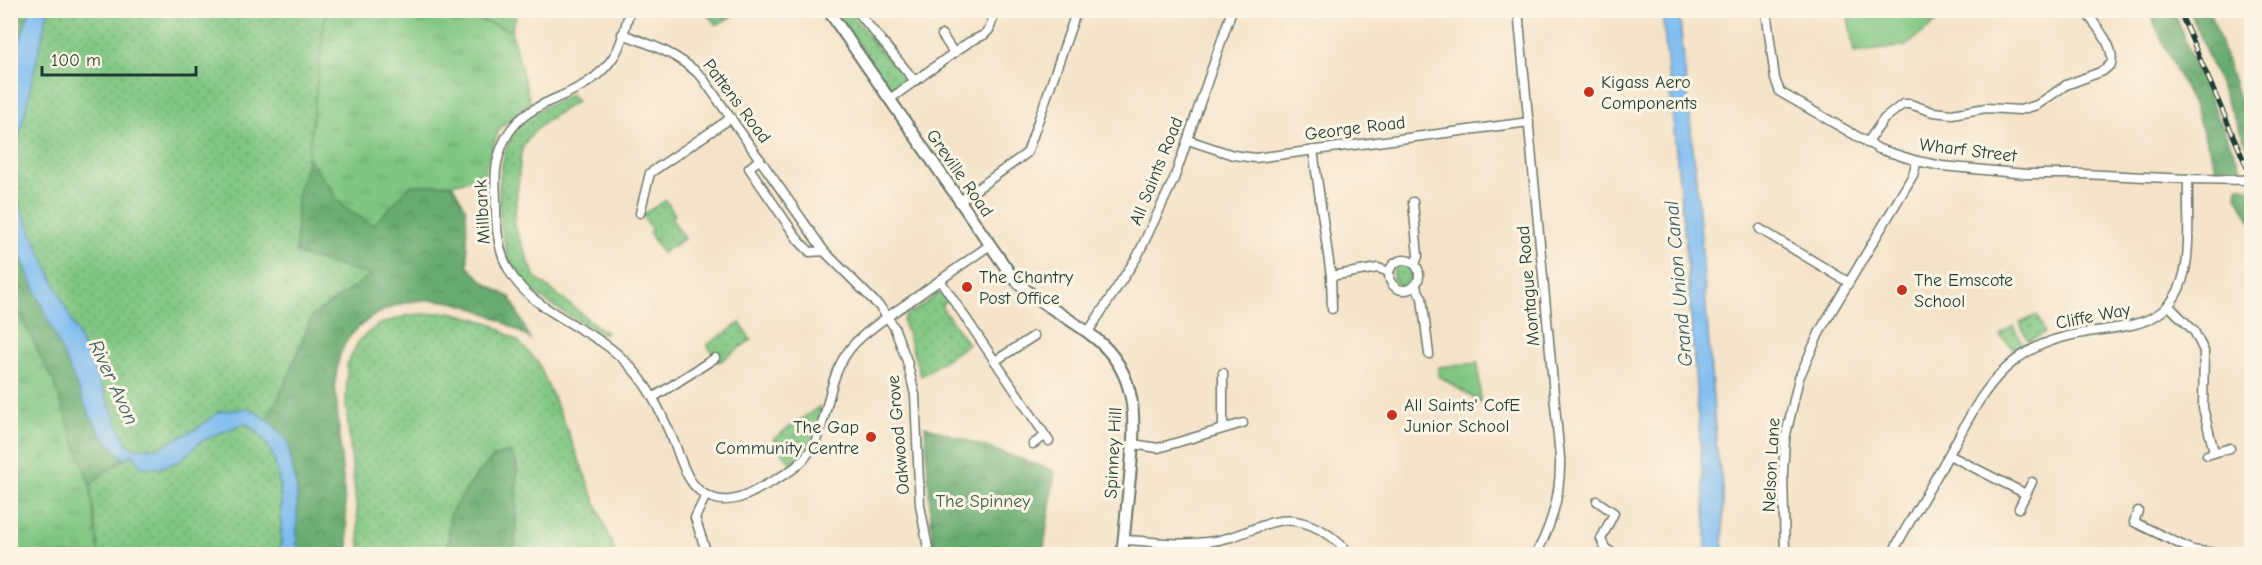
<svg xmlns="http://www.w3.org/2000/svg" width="2262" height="565" viewBox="0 0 2262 565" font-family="'Comic Neue',sans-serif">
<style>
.grass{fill:url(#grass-dots);stroke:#50825b;stroke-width:1.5}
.forest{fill:url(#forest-crowns);stroke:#447452;stroke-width:1.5}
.park{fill:url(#park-tufts);stroke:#50825b;stroke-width:1.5}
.garden{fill:#80c682;stroke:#50825b;stroke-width:1.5}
.water{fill:#7dbcf1;stroke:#4e7c92;stroke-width:1.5}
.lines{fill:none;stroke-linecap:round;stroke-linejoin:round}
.minor-casing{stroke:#6a7768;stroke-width:11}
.tertiary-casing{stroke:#6a7768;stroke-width:14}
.minor{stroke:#fff;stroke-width:8}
.tertiary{stroke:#fff;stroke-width:10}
.rail-casing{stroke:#1f3d34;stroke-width:5}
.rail{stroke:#fcf5e5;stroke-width:3;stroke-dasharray:9;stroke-linecap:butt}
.poi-dot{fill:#c8321e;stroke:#fcf5e5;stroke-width:2}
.labels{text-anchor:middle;stroke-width:6;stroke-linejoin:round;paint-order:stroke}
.poi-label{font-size:18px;fill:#1f3d34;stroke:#fcf5e5;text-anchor:start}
.street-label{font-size:18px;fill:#1f3d34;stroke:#fcf5e5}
.park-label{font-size:18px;fill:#375f48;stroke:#fcf5e5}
.water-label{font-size:20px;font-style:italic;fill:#365d63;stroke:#fcf5e5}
</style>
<defs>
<pattern id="grass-dots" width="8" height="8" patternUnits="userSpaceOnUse" patternTransform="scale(1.5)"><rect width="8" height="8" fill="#80c682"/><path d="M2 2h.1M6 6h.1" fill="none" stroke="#68a26b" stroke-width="1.8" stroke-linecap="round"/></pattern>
<pattern id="forest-crowns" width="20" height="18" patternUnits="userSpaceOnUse" patternTransform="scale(1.5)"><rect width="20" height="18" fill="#68ab70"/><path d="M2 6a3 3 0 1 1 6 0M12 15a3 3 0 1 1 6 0" fill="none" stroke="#558c5d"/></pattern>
<pattern id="park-tufts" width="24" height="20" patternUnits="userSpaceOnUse" patternTransform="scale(1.5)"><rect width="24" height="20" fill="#80c682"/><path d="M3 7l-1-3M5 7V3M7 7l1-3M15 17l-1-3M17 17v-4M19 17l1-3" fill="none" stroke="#68a26b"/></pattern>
</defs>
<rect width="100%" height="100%" fill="#fcf5e5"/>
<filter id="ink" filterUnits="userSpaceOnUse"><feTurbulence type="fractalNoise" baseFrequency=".0167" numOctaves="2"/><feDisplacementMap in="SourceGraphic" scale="12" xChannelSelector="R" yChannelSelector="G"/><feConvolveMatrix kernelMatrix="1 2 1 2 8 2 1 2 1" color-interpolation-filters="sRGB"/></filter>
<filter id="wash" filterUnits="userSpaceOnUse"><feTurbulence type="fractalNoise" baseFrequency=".008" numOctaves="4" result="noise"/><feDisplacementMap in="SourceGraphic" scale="24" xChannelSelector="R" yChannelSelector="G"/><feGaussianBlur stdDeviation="1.35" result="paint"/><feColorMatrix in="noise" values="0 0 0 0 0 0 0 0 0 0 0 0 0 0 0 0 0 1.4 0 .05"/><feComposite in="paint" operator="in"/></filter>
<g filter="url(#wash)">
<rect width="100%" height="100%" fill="#f5e3c9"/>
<g class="grass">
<path d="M321,10L326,12L308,157L297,197L372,275L312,316L285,385L264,425L244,417L156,458L179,461L203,440L244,423C288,445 281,513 281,554H99L90,486L103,473L10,198V98L38,11Z"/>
<polygon points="705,11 741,11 716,25"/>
<polygon points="835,11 849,11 879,49 904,76 901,88 896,91 889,87"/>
<path d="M571,94L577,101C557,114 528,129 521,153L514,225L535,277L606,333H600C573,317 541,303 521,279C495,248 492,170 512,135C524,113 550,104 571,94Z"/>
<polygon points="666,200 675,215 671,218 685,238 662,253 649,232 652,230 642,215"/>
<circle cx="1404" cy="275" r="11"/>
<polygon points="939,293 944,294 949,300 941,306 968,344 921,376 903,321 906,316"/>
<polygon points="451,312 490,323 519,342 538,363 564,422 616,554 515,554 517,464 450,514 448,554 361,554 346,406 347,365 359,340 378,325 408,315"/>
<polygon points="2037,315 2045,333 2028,341 2020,323"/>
<polygon points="740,323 751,340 719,362 707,345"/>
<polygon points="2013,326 2023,344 2014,350 2000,335"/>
<path d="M820,406C824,426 805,453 791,464L773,439Z"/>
</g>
<g class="forest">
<polygon points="11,11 38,11 11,98"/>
<polygon points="2148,11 2174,11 2192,59 2243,172 2217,171 2194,107"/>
<polygon points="2190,11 2210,11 2251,133 2251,155 2219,84"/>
<path d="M308,157L344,207L411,185L452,184L466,209L468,267L488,285L511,298L530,339C483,305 426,283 372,317C359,325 345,339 340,355C337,363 337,373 335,382L349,554H297V491L287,440L267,419L285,385L312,316L371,275L296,254L297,197Z"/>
<polygon points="2242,186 2251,190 2251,222 2237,196 2238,187"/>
<polygon points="10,198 107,427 132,454 103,473 90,486 54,383 11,298"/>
<polygon points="925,426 1055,471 1043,554 933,554"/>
<polygon points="510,452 517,464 515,554 448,554 450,514 477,474 494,457"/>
</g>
<g class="park">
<polygon points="326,11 453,11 511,30 530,102 499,129 483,176 452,184 411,185 373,225 344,207 308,157"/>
<polygon points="11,298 54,383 90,486 99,554 11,554"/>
</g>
<g class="garden">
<polygon points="453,11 518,10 518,11 511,30"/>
<polygon points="1847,11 1847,10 1950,11 1906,46 1854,53"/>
<polygon points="1478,363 1481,403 1439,376 1438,367"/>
</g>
<g class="water">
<path d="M30,10L48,11L15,155L18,202L127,444L134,448H158L198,428L218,412L249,408L267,419L287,440L297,491V554H281C281,514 288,443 244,423L203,440L179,461L160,468L141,467L132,454L124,459L101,434L89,414L11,234V69Z"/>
<polygon points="1662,11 1679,11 1698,199 1717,453 1723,487 1723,554 1706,554 1706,523 1685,240"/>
</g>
</g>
<g filter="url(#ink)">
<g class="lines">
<defs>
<g id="minor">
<path d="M630,10C625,26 622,46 612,59C577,109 512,90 497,163C494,177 496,191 496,205C495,286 532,300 594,337C641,366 655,399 676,447C682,463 687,481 701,492C719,505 737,501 755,491C770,482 790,474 803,460C834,425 821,379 855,343C871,327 890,315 909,302C936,283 963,264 990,245"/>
<polyline points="856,10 915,81"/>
<path d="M1518,10L1560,458C1561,492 1552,525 1536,554"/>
<polyline points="1766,10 1775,79 1780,92 1879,149 1917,161 1942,166 2026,174 2082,174 2188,179 2252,180"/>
<path d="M622,34C653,45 678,54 702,77L824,251L881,308L894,327L907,361L915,395L920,505L929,554"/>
<polyline points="942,35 954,53"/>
<polyline points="890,99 969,42 984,35 989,30 996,10"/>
<polyline points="1188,140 1233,155 1255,158 1529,122"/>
<path d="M1867,143L1884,119L1903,104H1910L1933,112L1952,114L1986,108L2020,110L2037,105L2066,85L2103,71L2111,64C2116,47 2094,23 2084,10"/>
<polyline points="1313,150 1331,276 1332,309"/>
<polyline points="760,159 749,168 799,241 810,252 824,251"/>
<polyline points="960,201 1027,153 1077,10"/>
<polyline points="1413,202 1418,256 1415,264"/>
<polyline points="640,213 650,173 731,118"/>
<polyline points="1760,229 1848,282"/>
<circle cx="1404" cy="275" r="15"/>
<polyline points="1331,276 1378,268 1389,272"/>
<polyline points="940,280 1049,441"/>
<polyline points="1415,285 1422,298 1429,354"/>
<polyline points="2168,305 2194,331 2204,351 2203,408 2214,452"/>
<polyline points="1088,332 1137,257 1174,179 1232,10"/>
<polyline points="995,361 1034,336"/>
<polyline points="1223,373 1223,428"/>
<polyline points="654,397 715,358"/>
<polyline points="1033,444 1045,436"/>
<polyline points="1133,444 1158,448 1243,423"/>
<polyline points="1949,455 2026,494"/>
<polyline points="2207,455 2230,448"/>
<polyline points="706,495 695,518 707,554"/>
<polyline points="1597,501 1614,513 1601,539 1605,548 1614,554"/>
<polyline points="2019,508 2032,482"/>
<polyline points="2138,511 2134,522 2192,550 2222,554"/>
<path d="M1123,540C1151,541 1179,546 1207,542C1228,540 1244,532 1264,525C1296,512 1329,529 1349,554"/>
<polyline points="1785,554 1783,473 1785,439 1799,378 1821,329 1906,187 1913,175 1917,161"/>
<path d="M1892,554C1909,521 1930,489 1948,456C1967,423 1982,387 2012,363C2032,346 2058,337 2083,333C2127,325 2171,328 2184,274C2191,250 2187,206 2188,179"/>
</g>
<path id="tertiary" d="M828,10L1011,275C1034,302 1067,315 1095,338C1141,375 1135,424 1130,477C1127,503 1125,529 1122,554"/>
</defs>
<use href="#minor" class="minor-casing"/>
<use href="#tertiary" class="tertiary-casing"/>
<use href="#minor" class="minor"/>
<use href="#tertiary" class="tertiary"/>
<defs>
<polyline id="rail" points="2179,10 2252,179"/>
</defs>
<use href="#rail" class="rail-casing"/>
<use href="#rail" class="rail"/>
</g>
</g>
<g class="poi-dot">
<circle cx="1589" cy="92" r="6"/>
<circle cx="967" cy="287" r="6"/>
<circle cx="1902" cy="290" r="6"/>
<circle cx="1392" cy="415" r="6"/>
<circle cx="871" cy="437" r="6"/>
</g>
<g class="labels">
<g class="poi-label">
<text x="1601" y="88">Kigass Aero<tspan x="1601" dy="21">Components</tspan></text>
<text x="979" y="283">The Chantry<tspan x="979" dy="21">Post Office</tspan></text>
<text x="1914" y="286">The Emscote<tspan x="1914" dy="21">School</tspan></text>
<text x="1404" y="411">All Saints' CofE<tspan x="1404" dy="21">Junior School</tspan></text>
<text x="859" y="433" text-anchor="end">The Gap<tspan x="859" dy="21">Community Centre</tspan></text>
</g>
<g class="street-label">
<text transform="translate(737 101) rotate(53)" y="6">Pattens Road</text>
<text transform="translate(1355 128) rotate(-7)" y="6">George Road</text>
<text transform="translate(1968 150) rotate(7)" y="6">Wharf Street</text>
<text transform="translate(1156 171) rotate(-68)" y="6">All Saints Road</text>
<text transform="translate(960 173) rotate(55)" y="6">Greville Road</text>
<text transform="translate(482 212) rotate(-93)" y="6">Millbank</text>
<text transform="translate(1528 286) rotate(-95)" y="6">Montague Road</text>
<text transform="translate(2093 316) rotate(-11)" y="6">Cliffe Way</text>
<text transform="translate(898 435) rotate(-95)" y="6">Oakwood Grove</text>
<text transform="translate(1113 453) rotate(-87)" y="6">Spinney Hill</text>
<text transform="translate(1771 465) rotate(-87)" y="6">Nelson Lane</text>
</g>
<g class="park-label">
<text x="983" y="507">The Spinney</text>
</g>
<g class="water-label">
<text transform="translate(1678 284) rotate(-95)" y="7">Grand Union Canal</text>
<text transform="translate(114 382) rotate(65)" y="7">River Avon</text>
</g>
</g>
<rect width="2262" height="565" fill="none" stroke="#fcf5e5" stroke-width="36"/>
<path d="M42 66v9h154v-9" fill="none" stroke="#1f3d34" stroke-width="3"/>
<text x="51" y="66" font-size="18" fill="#1f3d34" stroke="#fcf5e5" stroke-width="4.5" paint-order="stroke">100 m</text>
</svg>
